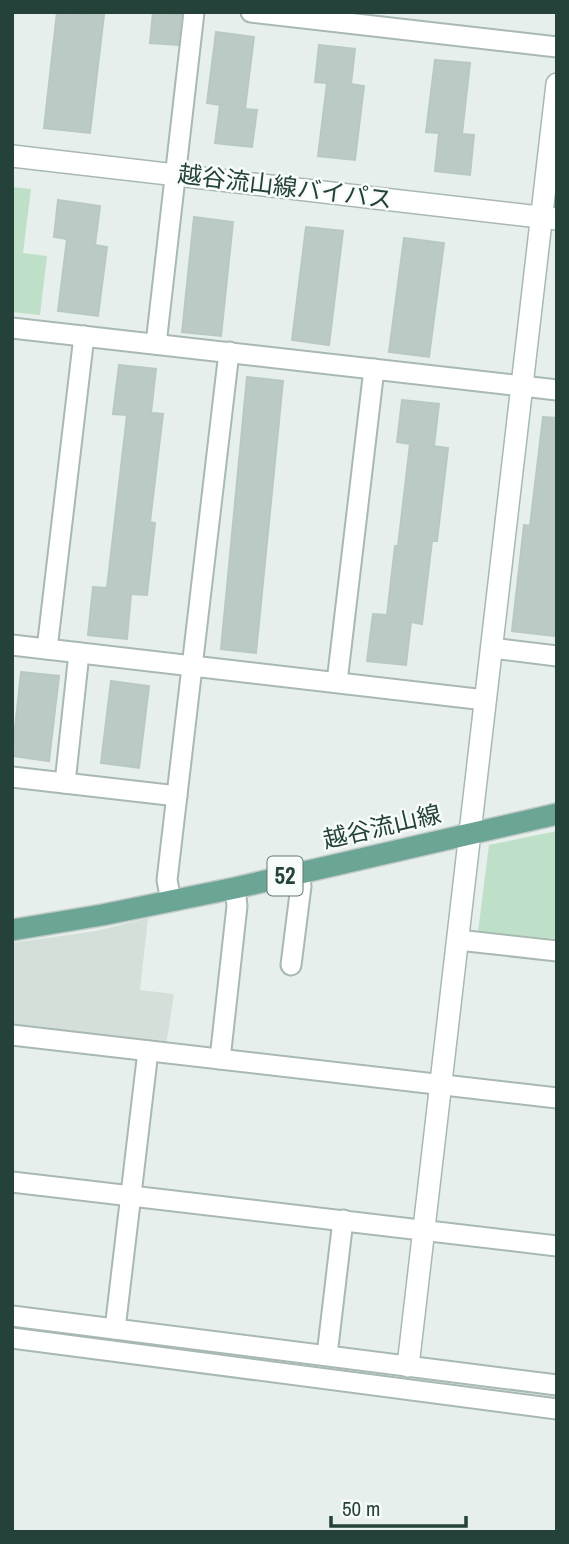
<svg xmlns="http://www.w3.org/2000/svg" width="569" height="1544" viewBox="0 0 569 1544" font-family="'Archivo Narrow','Noto Sans JP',sans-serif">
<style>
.built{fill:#d4dfda}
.green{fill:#bfe0c8}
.building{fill:#bbcac4;stroke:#b8c9c2;stroke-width:2}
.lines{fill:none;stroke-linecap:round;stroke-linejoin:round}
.minor-casing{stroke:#a8b8b2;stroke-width:23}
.tertiary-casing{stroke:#a8b8b2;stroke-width:24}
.primary-casing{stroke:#c2cac8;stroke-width:24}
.minor{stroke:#fff;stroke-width:19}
.tertiary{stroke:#fff;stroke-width:21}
.primary{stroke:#6aa596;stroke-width:21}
.labels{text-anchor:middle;stroke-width:5;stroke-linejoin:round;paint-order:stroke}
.shield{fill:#f7fbf9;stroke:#637a73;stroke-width:2}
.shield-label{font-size:23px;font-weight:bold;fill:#24423a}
.street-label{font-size:24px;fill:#24423a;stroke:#f7fbf9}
</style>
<rect width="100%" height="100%" fill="#e6efeb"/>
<polygon class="built" points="148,918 140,990 174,994 166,1046 12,1028 12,943 96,931"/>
<g class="green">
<polygon points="12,187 31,189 23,253 47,256 40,315 12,312"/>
<polygon points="557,831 557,939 478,932 489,845"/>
</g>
<g class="building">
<polygon points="57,12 104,15 90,133 44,128"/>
<polygon points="153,12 181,15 178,45 150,43"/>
<polygon points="216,32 254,37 245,109 257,110 252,147 215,143 220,105 207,103"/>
<polygon points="319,45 355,49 351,84 364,86 355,160 318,156 327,83 315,82"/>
<polygon points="435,60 470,63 462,134 474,135 470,175 435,171 439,133 426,132"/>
<polygon points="58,200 100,206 95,245 107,247 98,316 58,311 67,239 54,237"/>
<polygon points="194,217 233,222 221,336 182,332"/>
<polygon points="306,227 343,231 329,345 292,340"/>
<polygon points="404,238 444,243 429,357 389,352"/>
<polygon points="119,365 156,369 151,413 163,414 150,522 155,523 147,595 131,594 127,639 88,635 93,587 107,588 127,415 113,414"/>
<polygon points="247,377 283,381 256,653 221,649"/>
<polygon points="402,400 439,404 434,446 448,448 437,541 432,541 422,624 411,622 406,665 367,661 373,614 387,615 395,546 398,546 410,444 397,442"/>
<polygon points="543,417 557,418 557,616 554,636 512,631 524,525 530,526"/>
<polygon points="21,672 59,676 49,761 12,756"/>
<polygon points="111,681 149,686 139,768 101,763"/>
</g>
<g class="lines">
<defs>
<g id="minor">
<polyline points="251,12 557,47"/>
<polyline points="12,328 557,390"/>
<polyline points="156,344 194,12"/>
<polyline points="12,645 485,700"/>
<polyline points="492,648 557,656"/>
<polyline points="47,649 84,336"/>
<polyline points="337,682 374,369"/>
<polyline points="12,777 177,796"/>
<polyline points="65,783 79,653"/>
<polyline points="171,901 167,880 229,352"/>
<polyline points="458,940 557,951"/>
<polyline points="291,965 301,886 298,873"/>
<polyline points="12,1035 557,1098"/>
<polyline points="220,1059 237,906 235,888"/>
<polyline points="12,1182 557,1246"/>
<polyline points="12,1316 557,1385"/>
<polyline points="115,1329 148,1051"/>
<polyline points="12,1338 557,1409"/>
<polyline points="327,1355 343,1220"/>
</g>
<g id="tertiary">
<polyline points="12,156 557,219"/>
<polyline points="408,1366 557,84"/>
</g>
<polyline id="primary" points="12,930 102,915 235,888 557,814"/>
</defs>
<use href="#minor" class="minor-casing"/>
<use href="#tertiary" class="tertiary-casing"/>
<use href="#primary" class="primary-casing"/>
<use href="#minor" class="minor"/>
<use href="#tertiary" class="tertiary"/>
<use href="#primary" class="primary"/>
</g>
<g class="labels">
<rect class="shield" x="267.5" y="856.5" width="35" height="39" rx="5"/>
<g class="shield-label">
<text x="285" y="884">52</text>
</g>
<g class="street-label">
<text transform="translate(285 187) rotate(7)" y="8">越谷流山線バイパス</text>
<text transform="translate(382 827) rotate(-13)" y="8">越谷流山線</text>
</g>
</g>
<rect width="569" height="1544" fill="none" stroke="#24423a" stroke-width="28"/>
<path d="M331 1516v10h135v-10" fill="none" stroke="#24423a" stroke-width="3.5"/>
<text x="342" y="1516" font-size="21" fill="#24423a" stroke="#f7fbf9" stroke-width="5" paint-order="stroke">50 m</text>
</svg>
